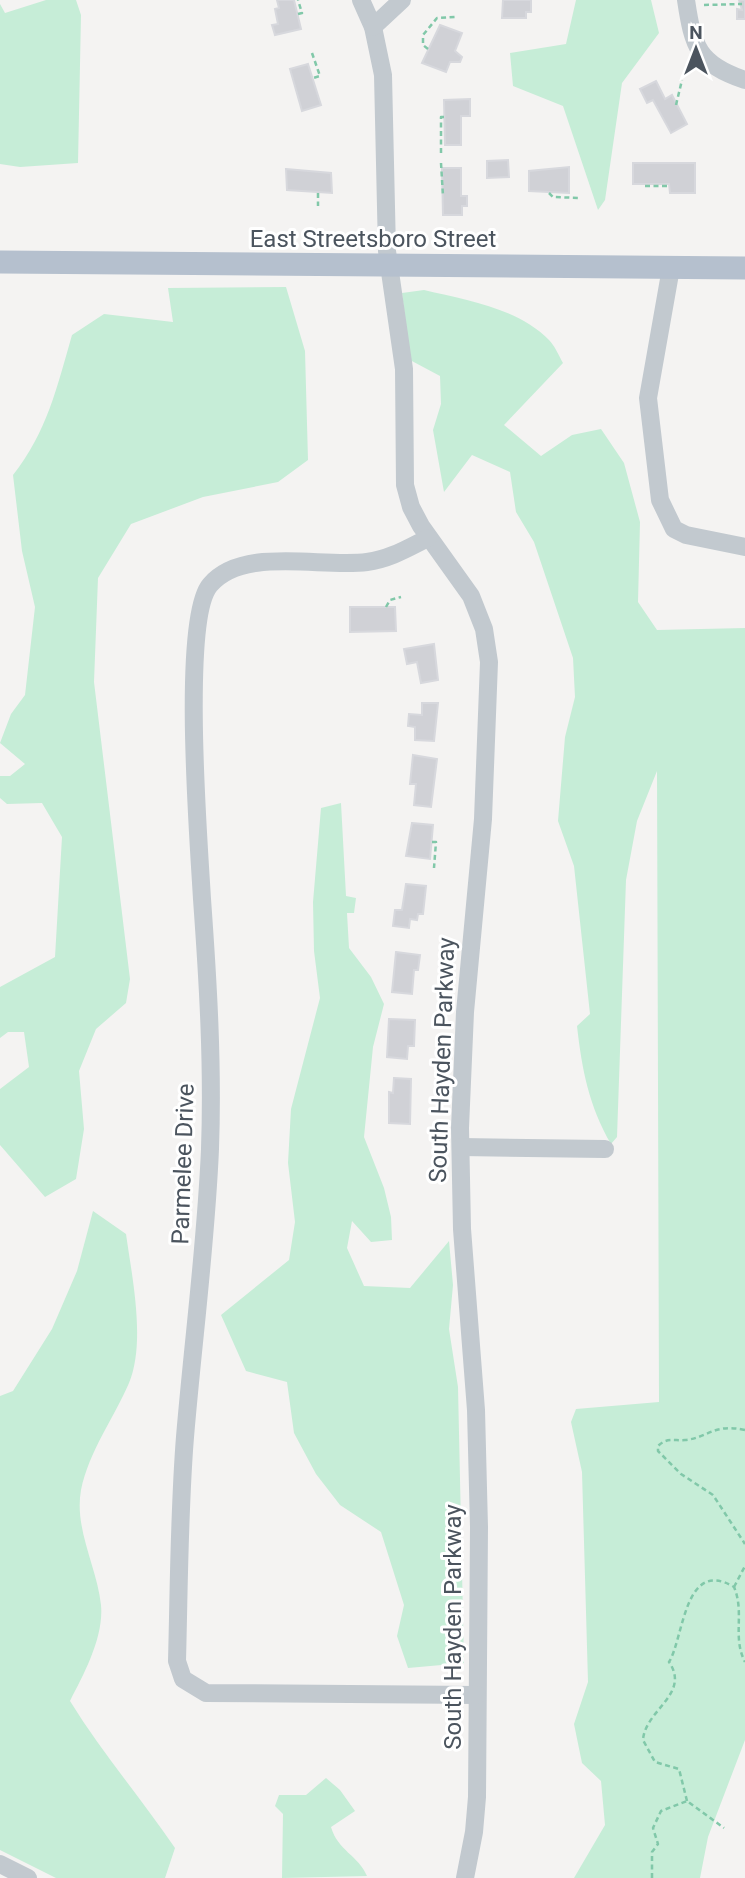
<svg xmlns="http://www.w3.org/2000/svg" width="745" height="1878" viewBox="0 0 745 1878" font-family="Roboto,sans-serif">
	<rect width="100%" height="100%" fill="#f4f3f2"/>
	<!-- green -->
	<g fill="#c6edd7">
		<polygon points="46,0 76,0 81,15 78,163 20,167 0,164 0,4 5,13"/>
		<polygon points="576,0 651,0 659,33 622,83 605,200 598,210 563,106 513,86 510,53 566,44"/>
		<path d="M286 287 305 351 308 460 278 482 203 497 131 524 98 578 94 682 130 979 126 1003 96 1029 79 1071 84 1129 76 1179 45 1197 0 1145V1089L29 1067 24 1032H8L0 1038V987L55 957 62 837 42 803 7 804 0 798V776H10L25 764 0 743 11 714 25 695 35 607 22 551 13 475C47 432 57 387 72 335L104 314 173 322 168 288Z"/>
		<path d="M424 290C466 300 518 308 549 340 555 346 559 356 563 363L504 425 541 456 572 435 601 429 624 463 640 522 638 602 657 630 745 628V1740L708 1837 700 1878H574L605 1825 601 1781 582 1763 574 1724 588 1682 582 1472 571 1422 576 1409 659 1402 657 771 637 821 626 880 617 1137 611 1144C589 1106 582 1070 577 1026L590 1014 574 866 558 821 565 737 575 697 573 658 534 542 516 512 510 472 472 455 444 492 433 430 441 404 440 376 410 360 402 293Z"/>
		<polygon points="341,803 346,896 356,898 354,913 347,913 349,948 371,977 384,1004 373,1047 364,1137 384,1188 391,1217 392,1240 371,1242 352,1221 347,1248 364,1286 410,1288 449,1241 453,1285 449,1329 458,1387 464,1663 408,1668 397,1636 404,1605 381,1532 340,1505 316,1474 294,1433 287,1382 246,1371 221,1315 289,1260 295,1222 288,1163 291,1109 320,998 314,951 313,902 321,808"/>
		<path d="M93 1211 126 1234C132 1277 146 1342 129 1383 114 1418 89 1451 81 1490 74 1529 97 1567 101 1605 104 1637 84 1674 70 1701 102 1753 141 1798 175 1848L165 1878H56L0 1850V1396L13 1391 52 1329 77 1271Z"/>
		<path d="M326 1778 340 1790 355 1811 331 1827C338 1851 358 1855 367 1876L282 1878 283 1814 275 1806 279 1795H306Z"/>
	</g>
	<!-- building -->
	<g fill="#d0d1d6" stroke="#d7d8dd" stroke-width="2">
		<polygon points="294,0 301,29 275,35 272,25 278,24 275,9 279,8 277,0"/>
		<polygon points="503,0 531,0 531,12 526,12 526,18 502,18"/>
		<polygon points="739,0 745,0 745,19 737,19 737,9 742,10"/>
		<polygon points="440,25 462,33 455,51 462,57 460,62 450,62 446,72 422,63"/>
		<polygon points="308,64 321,105 302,111 290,69"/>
		<polygon points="656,81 665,99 672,95 687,124 671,133 653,100 647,103 640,89"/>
		<polygon points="470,99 470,116 461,116 461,145 445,145 444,100"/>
		<polygon points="508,160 509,177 487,178 487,161"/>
		<polygon points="633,163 695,163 695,193 670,193 669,184 633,184"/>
		<polygon points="569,167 569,193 529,191 529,171"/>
		<polygon points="442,168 461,168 461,196 467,196 467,206 462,206 462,215 443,215"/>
		<polygon points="286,169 331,173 332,193 287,190"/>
		<polygon points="350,607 395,607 396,631 350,632"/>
		<polygon points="434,644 438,680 421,683 417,662 407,664 404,649"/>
		<polygon points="422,703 438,703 434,741 415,740 415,727 408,726 409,714 422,715"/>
		<polygon points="413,755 437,759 431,807 414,805 416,784 410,784"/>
		<polygon points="412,823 433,825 430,859 406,856"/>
		<polygon points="406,884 426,886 423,914 418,914 417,920 410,919 409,928 393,926 395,910 402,910"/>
		<polygon points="396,952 420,955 418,970 414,970 412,994 392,992"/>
		<polygon points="389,1019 415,1020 414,1046 408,1046 407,1059 387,1057"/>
		<polygon points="394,1078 411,1079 410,1124 389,1123 389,1092 393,1093"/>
	</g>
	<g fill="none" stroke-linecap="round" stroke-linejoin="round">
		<!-- path -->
		<g stroke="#81c8a9" stroke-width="2.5" stroke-dasharray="5 3.5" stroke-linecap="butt">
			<polyline points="704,5 742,4"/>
			<polyline points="298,14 302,13 298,0"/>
			<polyline points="428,49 423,45 423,35 437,18 455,17"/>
			<polyline points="312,53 320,76 313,78"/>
			<polyline points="676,105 682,80"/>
			<polyline points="441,153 441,117 444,117"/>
			<polyline points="441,163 443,196"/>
			<polyline points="645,186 669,186"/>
			<polyline points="318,193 318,206"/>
			<polyline points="549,193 553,197 580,198"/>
			<polyline points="386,607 390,600 401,597"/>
			<polyline points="432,842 436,842 434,868"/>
			<path d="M745 1430C713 1423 708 1438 685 1440 674 1441 667 1437 658 1446V1451L681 1474 713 1495 745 1544"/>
			<polyline points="734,1587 745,1566"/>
			<path d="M687 1801 679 1769 655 1762 643 1740C645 1710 691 1694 669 1662 684 1638 684 1557 734 1587 745 1613 732 1637 745 1662"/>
			<polyline points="652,1878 652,1852 658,1844 653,1828 661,1811 687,1801 724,1828"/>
		</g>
		<!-- minor -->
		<g stroke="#c2c9cf" stroke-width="18">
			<polyline points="361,0 373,27 383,75 387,251 404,369 405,485 411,507 421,526 471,596 484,629 489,662 483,819 465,1012 460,1128 462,1229 476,1410 479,1527 477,1797 474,1832 465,1878"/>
			<path d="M686 0C693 47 698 64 745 80"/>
			<polyline points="373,27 402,0"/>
			<polyline points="671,268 648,398 660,500 674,529 686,535 745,547"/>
			<path d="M428 538C408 548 390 559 367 562 321 568 243 546 210 585 181 619 199 845 202 899 208 982 213 1065 210 1149 206 1245 193 1341 185 1437 179 1512 179 1587 177 1661L183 1679 206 1693 477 1695"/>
			<polyline points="461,1147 605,1149"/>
			<polyline points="0,1864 28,1878"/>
		</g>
		<!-- major -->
		<polyline stroke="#b5c0ce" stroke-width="23" points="0,262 745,268"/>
	</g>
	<g text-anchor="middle" stroke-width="6" stroke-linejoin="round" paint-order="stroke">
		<!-- street labels -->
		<g font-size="24" fill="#4b545e" stroke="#fff">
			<text x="373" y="247">East Streetsboro Street</text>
			<text transform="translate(442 1060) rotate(-88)" y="8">South Hayden Parkway</text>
			<text transform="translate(183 1164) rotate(-88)" y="8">Parmelee Drive</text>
			<text transform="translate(453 1627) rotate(-90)" y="8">South Hayden Parkway</text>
		</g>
	</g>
	<!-- north arrow -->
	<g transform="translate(696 49)" stroke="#ffffff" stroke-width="5" paint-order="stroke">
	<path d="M0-5L12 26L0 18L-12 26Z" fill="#4b545e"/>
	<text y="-10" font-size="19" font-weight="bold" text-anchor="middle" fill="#4b545e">N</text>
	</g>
</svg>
